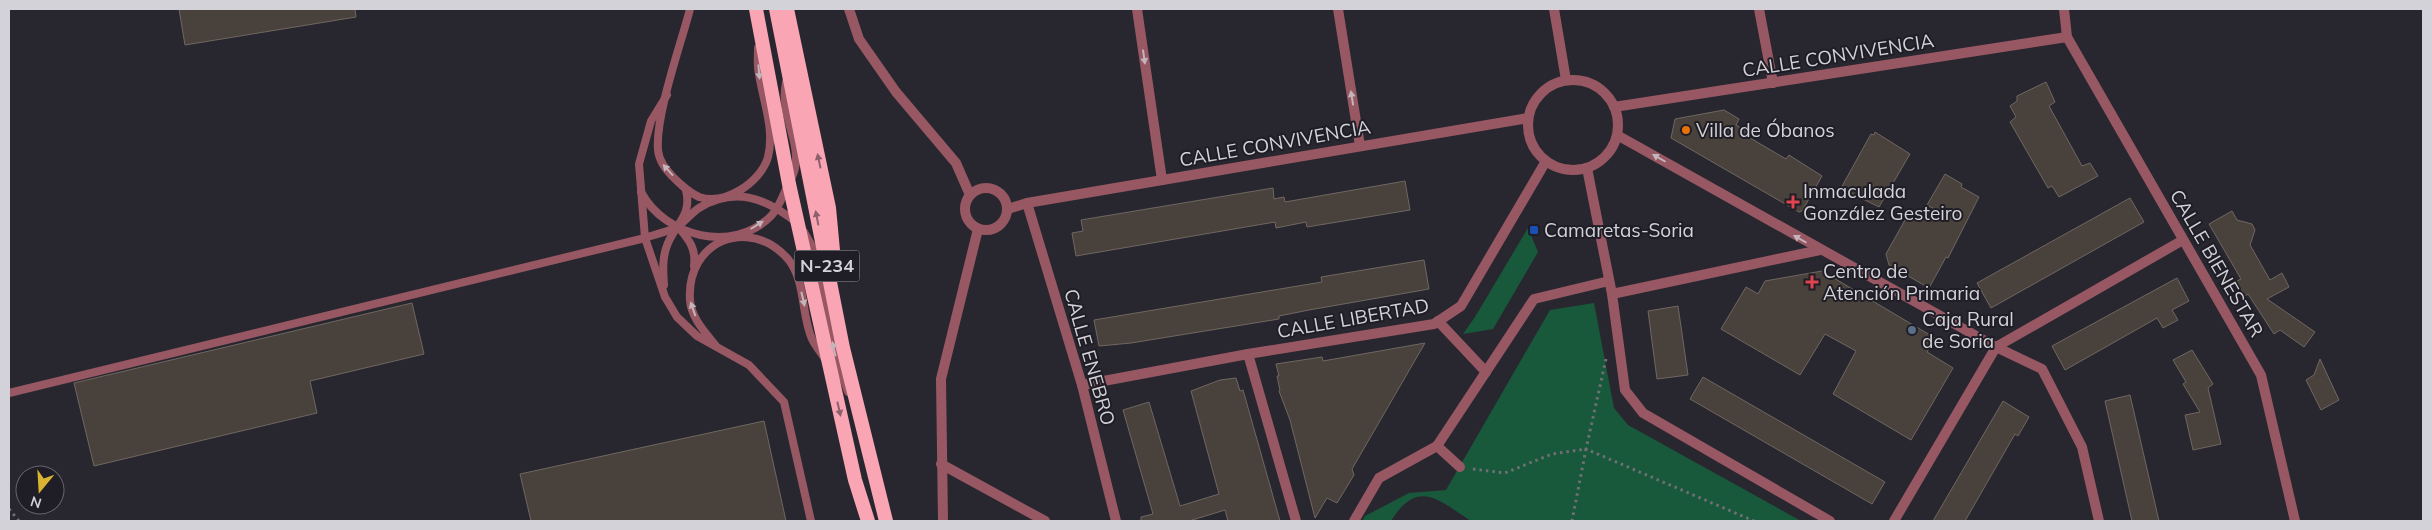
<svg xmlns="http://www.w3.org/2000/svg" width="2432" height="530" viewBox="0 0 2432 530" font-family="Mulish,sans-serif">
	<rect width="100%" height="100%" fill="#28272f"/>
	<!-- green -->
	<g fill="#18593b">
		<polygon points="1528,228 1538,252 1493,329 1463,334 1475,317"/>
		<path d="M1594 303 1614 408 1628 425 1801 521H1471C1438 500 1418 478 1391 521H1362L1365 516 1409 493 1446 490 1550 310Z"/>
	</g>
	<!-- building -->
	<g fill="#49413b" stroke="#706761">
		<polygon points="179,9 355,9 356,17 185,45"/>
		<polygon points="2046,82 2055,102 2049,106 2082,166 2090,163 2098,176 2059,197 2052,186 2048,188 2010,122 2016,117 2010,106 2017,101 2017,96"/>
		<polygon points="1724,110 1739,119 1736,125 1747,132 1745,135 1786,159 1789,155 1822,176 1802,211 1799,212 1671,138 1675,119"/>
		<polygon points="1875,132 1910,154 1879,207 1841,188 1871,134 1874,135"/>
		<polygon points="1945,174 1962,184 1961,187 1979,197 1948,258 1946,257 1929,288 1889,265 1886,254 1905,220 1936,210 1927,205"/>
		<polygon points="1405,181 1410,210 1307,227 1306,222 1276,228 1275,222 1076,256 1072,233 1083,231 1081,220 1273,188 1274,199 1284,197 1285,202"/>
		<polygon points="2130,198 2144,222 1991,308 1977,283"/>
		<polygon points="2232,211 2237,220 2252,224 2255,230 2250,245 2270,280 2282,273 2289,287 2267,299 2315,332 2304,347 2280,330 2274,334 2248,294 2245,296 2237,281 2241,279 2209,224"/>
		<polygon points="1424,260 1429,289 1309,310 1279,316 1279,319 1131,343 1099,346 1094,320 1322,282 1321,277"/>
		<polygon points="1822,271 1935,338 1927,352 1953,368 1911,440 1833,394 1856,351 1825,334 1800,375 1721,329 1746,287 1758,294 1765,281"/>
		<polygon points="2177,278 2189,301 2172,310 2178,320 2163,328 2157,318 2065,370 2052,346"/>
		<polygon points="412,303 424,354 310,381 317,413 94,466 74,383"/>
		<polygon points="1678,306 1688,375 1657,379 1648,311"/>
		<polygon points="1425,343 1352,469 1354,475 1337,503 1327,498 1315,518 1290,420 1279,391 1280,390 1277,376 1279,376 1276,364 1322,357 1323,361"/>
		<polygon points="2192,350 2213,384 2208,388 2221,444 2193,450 2185,415 2200,412 2183,384 2186,382 2173,360"/>
		<polygon points="2320,359 2339,400 2321,410 2306,380 2314,375"/>
		<polygon points="1703,377 1885,482 1872,504 1690,399"/>
		<polygon points="1236,378 1240,391 1243,390 1280,521 1228,521 1225,510 1189,521 1141,521 1141,517 1153,514 1123,410 1149,402 1180,506 1219,494 1191,391 1220,380"/>
		<polygon points="2130,395 2159,521 2132,521 2105,401"/>
		<polygon points="2003,401 2029,417 2018,436 2015,434 1965,521 1933,521"/>
		<polygon points="764,421 786,521 531,521 520,474"/>
	</g>
	<g fill="none" stroke-linecap="round" stroke-linejoin="round">
		<!-- path -->
		<g stroke="#706f76" stroke-width="3" stroke-dasharray="2.5 4" stroke-linecap="butt">
			<polyline points="1606,359 1586,449 1754,521"/>
			<polyline points="1473,469 1505,473 1552,454 1586,449 1572,521"/>
			<polyline points="9,509 19,521"/>
		</g>
		<!-- service -->
		<g stroke="#985863" stroke-width="8">
			<path d="M690 9C681 44 655 116 658 150 659 161 665 168 672 176 680 184 688 192 699 197 725 206 761 182 768 157 775 129 763 101 759 74 757 66 758 56 758 48"/>
			<polyline points="667,95 651,121 639,164 645,238 665,297 677,317 697,336 749,365 784,402 811,521"/>
			<path d="M641 192C665 237 733 254 771 216 778 209 782 198 786 189 789 183 794 175 795 168 800 146 786 123 785 101 784 95 785 88 786 82"/>
			<path d="M679 228C690 241 696 249 694 266"/>
			<polyline points="804,232 812,246 836,358 848,392"/>
			<path d="M664 285C663 271 662 256 668 243 677 222 692 215 686 190"/>
			<path d="M716 346C706 333 691 318 690 300 686 241 749 215 788 259 806 281 801 315 812 339 815 346 821 352 825 359"/>
			<path d="M9 393 645 238C655 234 669 232 678 226 686 221 691 213 699 208 735 186 766 198 797 223"/>
		</g>
		<!-- pedestrian -->
		<g stroke="#985863" stroke-width="10">
			<polyline points="1759,9 1773,83"/>
			<polyline points="1438,321 1486,372"/>
			<polyline points="1437,446 1460,467"/>
			<polyline points="1354,521 1379,478 1437,446 1534,299 1609,281"/>
		</g>
		<!-- minor -->
		<g stroke="#985863" stroke-width="10">
			<polyline points="849,9 859,39 896,92 956,163 970,195"/>
			<polyline points="1137,9 1162,180"/>
			<polyline points="1338,9 1360,146"/>
			<polyline points="1554,9 1566,80"/>
			<polyline points="2064,9 2067,37 2261,375 2295,521"/>
			<circle cx="1573" cy="125" r="45"/>
			<polyline points="1614,107 2067,37"/>
			<polyline points="1617,135 1996,347 2042,369 2082,447 2099,521"/>
			<polyline points="1587,168 1612,294 1625,390 1643,413 1830,521"/>
			<circle cx="986" cy="209" r="21"/>
			<polyline points="1027,203 1082,385 1116,521"/>
			<polyline points="1008,209 1027,203 1528,118"/>
			<polyline points="1612,294 1820,250"/>
			<polyline points="1248,354 1296,521"/>
			<polyline points="1082,385 1248,354 1434,324 1461,306 1546,161"/>
			<polyline points="941,464 1045,521"/>
			<polyline points="943,521 941,379 978,229"/>
			<polyline points="1894,521 1996,347 2183,240"/>
		</g>
		<!-- trunk -->
		<g stroke="#faa5b4" stroke-width="14">
			<polyline points="756,9 789,184 855,480 868,521"/>
			<polyline points="776,9 843,348 886,521"/>
			<polyline points="787,9 829,208 834,261"/>
		</g>
	</g>
	<!-- one-way arrows -->
	<defs><path id="oneway-solid" d="M-6-.8H1V-3.2L6.5 0L1 3.2V.8H-6Z" transform="scale(1.25)"/></defs>
	<g fill="#c4b4bb">
		<use href="#oneway-solid" transform="translate(1144 57) rotate(82)"/>
		<use href="#oneway-solid" transform="translate(759 72) rotate(85)"/>
		<use href="#oneway-solid" transform="translate(1352 98) rotate(-99)"/>
		<use href="#oneway-solid" transform="translate(1659 158) rotate(-150)"/>
		<use href="#oneway-solid" transform="translate(668 170) rotate(-132)"/>
		<use href="#oneway-solid" transform="translate(757 225) rotate(-32)"/>
		<use href="#oneway-solid" transform="translate(1800 239) rotate(-150)"/>
		<use href="#oneway-solid" transform="translate(803 299) rotate(77)"/>
		<use href="#oneway-solid" transform="translate(693 309) rotate(-109)"/>
		<use href="#oneway-solid" transform="translate(834 349) rotate(-102)"/>
	</g>
	<g fill="#8c616c">
		<use href="#oneway-solid" transform="translate(819 161) rotate(-102)"/>
		<use href="#oneway-solid" transform="translate(817 218) rotate(-101)"/>
		<use href="#oneway-solid" transform="translate(839 409) rotate(77)"/>
	</g>
	<!-- markers -->
	<circle fill="#e8710a" stroke="#1f1d25" stroke-width="2" cx="1686" cy="130" r="5"/>
	<g fill="#e0444e" stroke="#1f1d25" stroke-width="2">
		<path d="M1790.5 194.5h5v5h5v5h-5v5h-5v-5h-5v-5h5z"/>
		<path d="M1809.5 274.5h5v5h5v5h-5v5h-5v-5h-5v-5h5z"/>
	</g>
	<rect fill="#1a4fb4" stroke="#1f1d25" stroke-width="2" x="1529" y="225" width="10" height="10" rx="2.5"/>
	<circle fill="#5c6f8a" stroke="#1f1d25" stroke-width="2" cx="1912" cy="330" r="5"/>
	<g text-anchor="middle" stroke-width="4" stroke-linejoin="round" paint-order="stroke">
		<!-- shield labels -->
		<rect fill="#1f1d25" stroke="#9d9ca2" stroke-width="1" x="794.5" y="250.5" width="65" height="31" rx="4"/>
		<g font-size="18" font-weight="bold" fill="#d3d2d8">
			<text x="827" y="272">N-234</text>
		</g>
		<!-- street labels -->
		<g font-size="19" fill="#d3d2d8" stroke="#1f1d25">
			<text transform="translate(1838 55) rotate(-9)" y="7">CALLE CONVIVENCIA</text>
			<text transform="translate(1275 143) rotate(-10)" y="7">CALLE CONVIVENCIA</text>
			<text transform="translate(2217 263) rotate(60)" y="7">CALLE BIENESTAR</text>
			<text transform="translate(1353 318) rotate(-10)" y="7">CALLE LIBERTAD</text>
			<text transform="translate(1090 357) rotate(74)" y="7">CALLE ENEBRO</text>
		</g>
		<!-- poi labels -->
		<g font-size="19" fill="#d3d2d8" stroke="#1f1d25" text-anchor="start">
			<text x="1696" y="137">Villa de Óbanos</text>
			<text x="1803" y="198">Inmaculada<tspan x="1803" dy="22">González Gesteiro</tspan></text>
			<text x="1544" y="237">Camaretas-Soria</text>
			<text x="1823" y="278">Centro de<tspan x="1823" dy="22">Atención Primaria</tspan></text>
			<text x="1922" y="326">Caja Rural<tspan x="1922" dy="22">de Soria</tspan></text>
		</g>
	</g>
	<!-- border -->
	<rect width="2432" height="530" fill="none" stroke="#d3d2d8" stroke-width="20"/>
	<!-- north arrow -->
	<g transform="translate(40 490) rotate(198)"><circle r="24" fill="#1f1d25" stroke="#67656d"/>
	<path d="M0-4L9 19L0 12L-9 19Z" fill="#dab333"/>
	<text y="-8" font-size="14" font-weight="bold" text-anchor="middle" fill="#d3d2d8">N</text>
	</g>
</svg>
